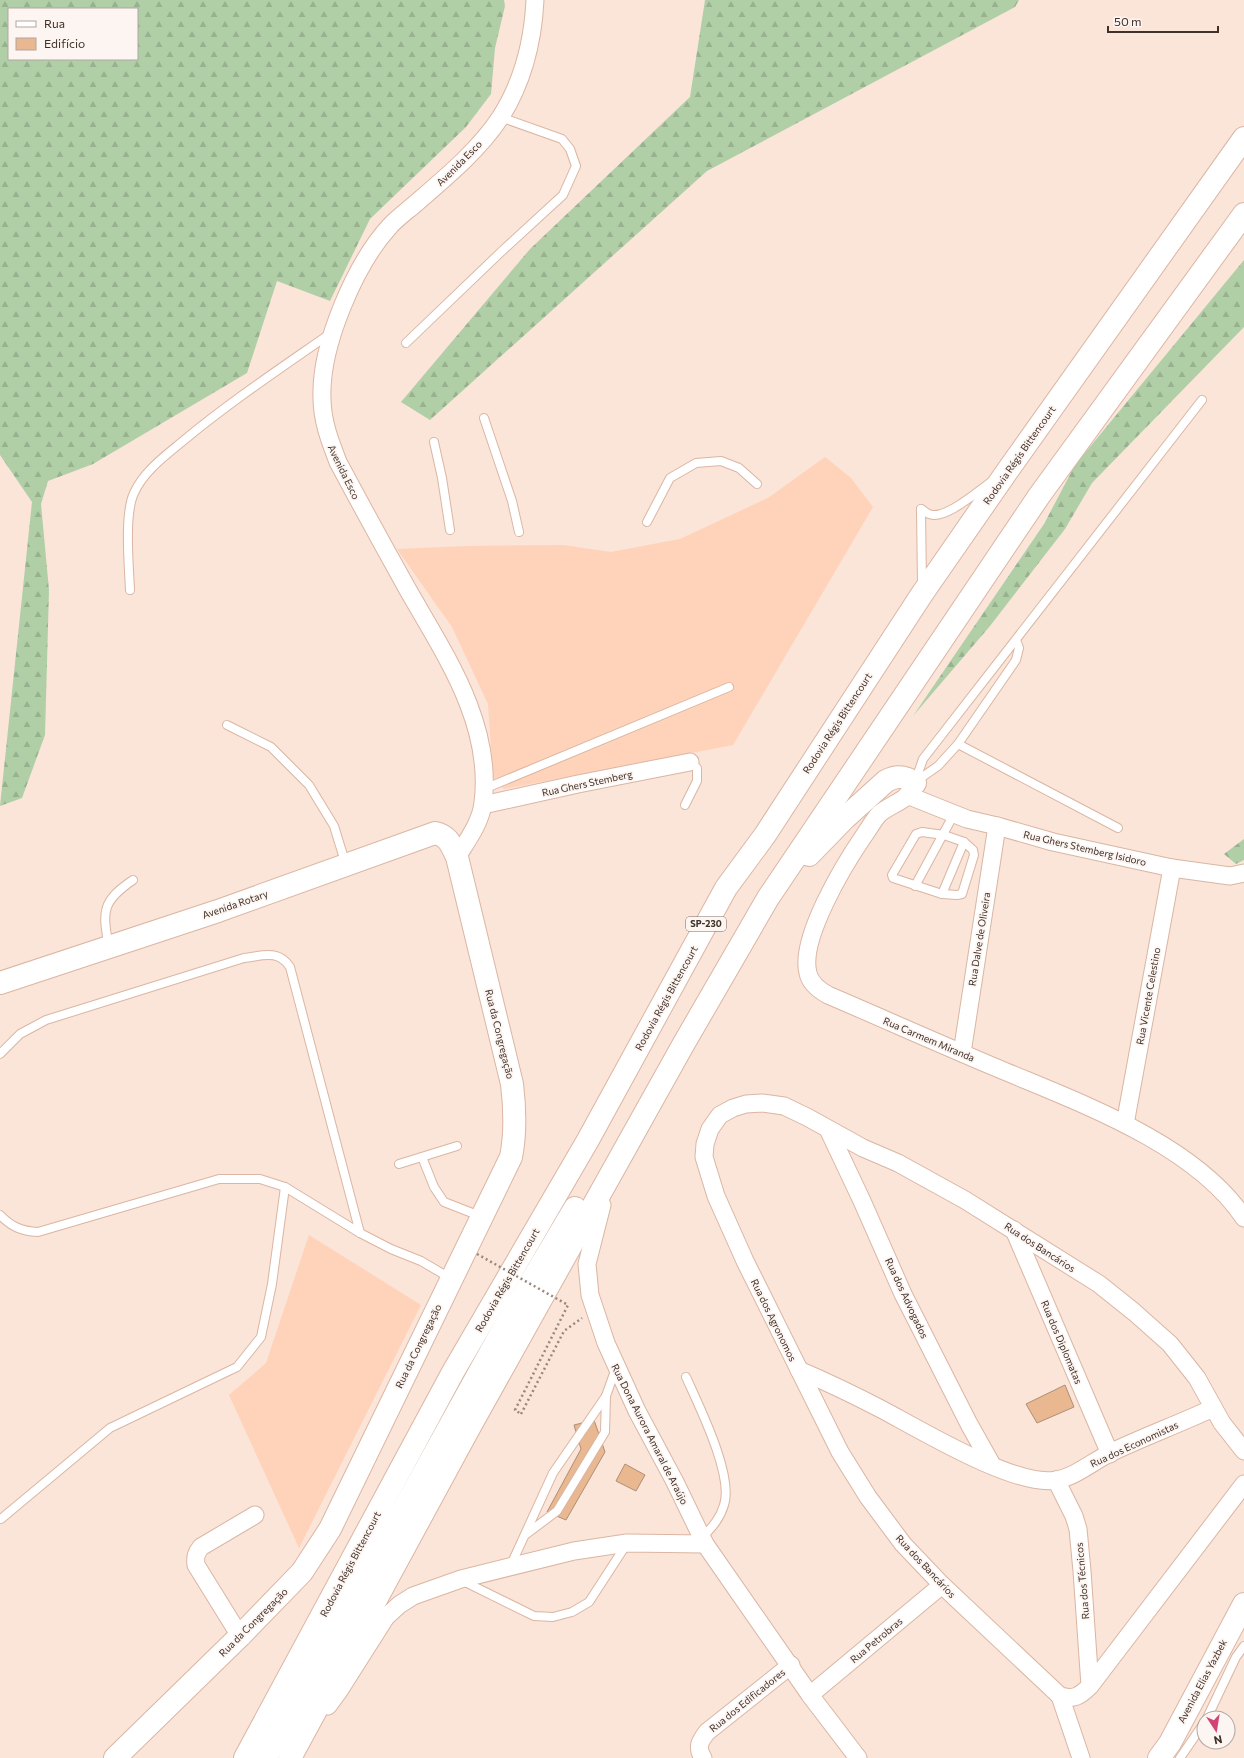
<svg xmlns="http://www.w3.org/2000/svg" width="1244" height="1758" viewBox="0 0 1244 1758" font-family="Commissioner,sans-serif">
	<defs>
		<pattern id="forest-firs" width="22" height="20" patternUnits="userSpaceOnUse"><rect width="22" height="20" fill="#b0cfa7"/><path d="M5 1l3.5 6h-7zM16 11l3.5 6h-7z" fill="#98b290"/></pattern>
	</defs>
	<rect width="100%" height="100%" fill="#fbe4d8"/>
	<!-- built -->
	<g fill="#ffd2ba">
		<polygon points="825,457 851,478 873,507 733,745 504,789 493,777 488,704 452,627 397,549 468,546 563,545 611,552 680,539 768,498"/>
		<polygon points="309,1235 421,1305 299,1548 229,1395 266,1363"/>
	</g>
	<!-- forest -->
	<g fill="url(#forest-firs)" fill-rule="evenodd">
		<path d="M0 0H504L505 6 495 48 491 94 466 127 370 219 330 301 277 281 247 373 93 464 48 481 41 504 49 590 45 735 22 798 0 806 32 502 0 455ZM9 9H137V59H9Z"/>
		<polygon points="705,0 1019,0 1015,7 707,171 430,420 401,402 530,249 690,97"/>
		<polygon points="1244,260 1244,327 1092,483 1065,529 990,626 913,716 1044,524 1075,465"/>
		<polygon points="1244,839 1244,860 1236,864 1224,854"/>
	</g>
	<!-- building -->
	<g fill="#e9b790" stroke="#ad8f77">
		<polygon points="1065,1385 1074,1407 1037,1423 1026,1404"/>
		<polygon points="594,1420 605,1452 566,1520 547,1512 581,1449 574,1425"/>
		<polygon points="625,1464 645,1475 636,1491 616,1481"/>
	</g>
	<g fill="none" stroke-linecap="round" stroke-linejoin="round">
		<!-- lane casing -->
		<g stroke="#dab6a3" stroke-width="10">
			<g id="lane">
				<polyline points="406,343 502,251 563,195 576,166 570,149 562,139 500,117"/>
				<polyline points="484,418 512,501 519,532"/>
				<polyline points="434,442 442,478 450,530"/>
				<path d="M921 509C923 510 926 513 929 514 944 521 978 491 991 482"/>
				<polyline points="921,509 922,584"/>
				<polyline points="647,522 670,478 696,463 721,461 739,468 757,484"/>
				<path d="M130 590C129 566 124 514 134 493 144 471 165 456 183 441 230 402 281 368 331 333"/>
				<polyline points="227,725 271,747 309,785 334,826 346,865"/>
				<polyline points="958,744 1118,828"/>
				<polyline points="915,782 923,759 1202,400"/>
				<polyline points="915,782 938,766 958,744 1016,660 1019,648 1016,640"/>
				<polyline points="484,789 729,687"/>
				<polyline points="685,805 697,781 697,768 690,762"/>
				<polygon points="922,832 944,835 964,842 942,894 893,878 892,875 916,834"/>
				<polyline points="915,886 954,814"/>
				<polyline points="942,894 957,895 962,894 974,855 973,850 964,842"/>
				<path d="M109 947C102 911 102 901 133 880"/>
				<path d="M0 1054 20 1034 46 1020 244 958C263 956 278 949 290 967L360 1233"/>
				<polyline points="422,1157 434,1187 444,1202 480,1216"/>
				<polyline points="399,1164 457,1146"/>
				<path d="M0 1215C12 1227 21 1231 38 1232L219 1179H260L285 1187 360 1233 391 1249 421 1261 450 1278"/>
				<path d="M686 1377C699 1406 734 1476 724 1505 720 1519 712 1527 702 1538"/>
				<polyline points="1,1519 110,1428 237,1367 261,1337 272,1284 285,1187"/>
				<polyline points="525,1535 557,1511 605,1432 606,1396"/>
				<polyline points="510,1567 553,1473 606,1396 616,1368"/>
				<polyline points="463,1581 534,1616 553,1617 572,1612 589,1602 626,1545"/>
				<polyline points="1207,1718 1236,1657 1244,1646"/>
				<polyline points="1180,1758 1204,1723"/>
			</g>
		</g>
		<!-- street casing -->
		<g stroke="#dab6a3" stroke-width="19">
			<g id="street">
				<path d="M915 783C912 787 910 792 907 796 899 803 887 807 879 814 873 821 868 830 863 837 844 865 799 939 808 973 810 983 819 990 828 995 884 1019 940 1044 997 1068 1077 1102 1194 1143 1244 1218"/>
				<polyline points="907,795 967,819 997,826 1053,842 1172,868 1230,876 1244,873"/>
				<polyline points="483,805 578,784 690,762"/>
				<path d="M457 857C467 841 481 822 483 803 493 724 445 655 408 590 384 547 361 505 338 462 330 441 322 421 322 398 320 346 355 264 390 226 397 218 407 211 415 204 445 178 478 151 500 118 523 82 533 41 535 0"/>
				<polyline points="962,1053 997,826"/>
				<polyline points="1125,1124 1172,868"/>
				<polyline points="828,1129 862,1201 903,1294 969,1424 992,1465"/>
				<polyline points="602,1205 587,1264 590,1295 606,1343 637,1411 675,1482 705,1544 810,1695 858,1758"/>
				<polyline points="1014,1230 1110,1454"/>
				<path d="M799 1370C827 1382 854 1395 881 1409 919 1429 1016 1488 1056 1480 1075 1477 1092 1462 1110 1453 1143 1437 1179 1424 1213 1408"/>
				<path d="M1244 1451 1222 1423 1197 1378 1170 1344 1134 1312 1099 1284 965 1200 898 1163 863 1148 807 1117 784 1106 762 1103 746 1104 733 1108 720 1115 710 1129 705 1144 704 1157 716 1196 745 1261 840 1452 868 1497 903 1544 942 1585 1060 1696C1074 1700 1080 1696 1090 1686L1244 1484"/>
				<polyline points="1056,1480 1074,1516 1078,1529 1082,1571 1090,1686"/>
				<path d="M240 1636 196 1565C195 1557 196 1553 201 1547L255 1515"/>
				<polyline points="810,1695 942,1585"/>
				<polyline points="1060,1696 1081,1758"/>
				<polyline points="328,1706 339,1691 386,1617 399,1605 413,1596 461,1579 574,1551 627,1543 705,1544"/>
				<path d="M703 1758C696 1747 700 1741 707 1732L791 1665"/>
			</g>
		</g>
		<!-- primary casing -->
		<g stroke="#dab6a3" stroke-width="24">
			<g id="primary">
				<path d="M0 983 218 911 435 833C449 836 451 845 457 857L512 1084C515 1109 516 1132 511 1157L330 1529 302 1572 240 1636 115 1758"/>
				<polyline points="1159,1758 1170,1743 1244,1604"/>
			</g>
		</g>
		<!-- highway casing -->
		<g stroke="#dab6a3" stroke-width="24">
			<g id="highway">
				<path d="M809 855 845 818 886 781C897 775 905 776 915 783"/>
				<polyline points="245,1758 453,1372 588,1140 726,888 765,835 922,594 1008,470 1244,138"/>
				<polyline points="266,1758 511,1315 575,1208"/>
				<polyline points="290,1758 468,1430 683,1045 768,898 1039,496 1244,214"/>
			</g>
		</g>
		<!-- path -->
		<polyline stroke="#99867c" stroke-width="2.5" stroke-dasharray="2 3" stroke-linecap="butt" points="521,1414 564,1331 582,1318"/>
		<!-- lane -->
		<use href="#lane" stroke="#fff" stroke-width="8"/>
		<!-- street -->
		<use href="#street" stroke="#fff" stroke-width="17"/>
		<!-- primary -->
		<use href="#primary" stroke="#fff" stroke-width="22"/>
		<!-- highway -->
		<use href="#highway" stroke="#fff" stroke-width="22"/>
		<!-- path-bridge -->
		<polyline stroke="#99867c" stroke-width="2.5" stroke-dasharray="2 3" stroke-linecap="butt" points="477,1254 568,1305 515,1410 521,1414"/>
	</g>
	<g text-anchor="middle" stroke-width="3.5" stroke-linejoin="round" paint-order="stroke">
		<!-- shield labels -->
		<rect fill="#fdf5f1" stroke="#786b65" stroke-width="1" x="686" y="917" width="40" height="14" rx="3"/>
		<g font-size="9" font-weight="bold" fill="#3f3029">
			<text x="706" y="927">SP-230</text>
		</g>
		<!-- street labels -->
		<g font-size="10" fill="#3f3029" stroke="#fdf5f1">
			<text transform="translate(459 163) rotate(-45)" y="4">Avenida Esco</text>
			<text transform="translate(1019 455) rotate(-55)" y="4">Rodovia Régis Bittencourt</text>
			<text transform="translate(344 472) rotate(64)" y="4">Avenida Esco</text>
			<text transform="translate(837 723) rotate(-57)" y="4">Rodovia Régis Bittencourt</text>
			<text transform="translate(587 783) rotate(-12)" y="4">Rua Ghers Stemberg</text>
			<text transform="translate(1085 848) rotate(13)" y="4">Rua Ghers Stemberg Isidoro</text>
			<text transform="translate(235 904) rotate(-19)" y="4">Avenida Rotary</text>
			<text transform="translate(979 939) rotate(-81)" y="4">Rua Dalve de Oliveira</text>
			<text transform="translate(1148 996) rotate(-80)" y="4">Rua Vicente Celestino</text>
			<text transform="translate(666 998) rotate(-61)" y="4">Rodovia Régis Bittencourt</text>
			<text transform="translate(500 1034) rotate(76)" y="4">Rua da Congregação</text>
			<text transform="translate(929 1039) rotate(23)" y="4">Rua Carmem Miranda</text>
			<text transform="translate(1040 1247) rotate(33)" y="4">Rua dos Bancários</text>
			<text transform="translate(507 1280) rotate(-60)" y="4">Rodovia Régis Bittencourt</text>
			<text transform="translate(907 1298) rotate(65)" y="4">Rua dos Advogados</text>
			<text transform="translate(774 1320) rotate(64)" y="4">Rua dos Agronomos</text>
			<text transform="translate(1062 1342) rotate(67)" y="4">Rua dos Diplomatas</text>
			<text transform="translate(418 1346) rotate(-64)" y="4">Rua da Congregação</text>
			<text transform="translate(650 1434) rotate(63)" y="4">Rua Dona Aurora Amaral de Araújo</text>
			<text transform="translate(1134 1444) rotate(-25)" y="4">Rua dos Economistas</text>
			<text transform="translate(350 1564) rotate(-62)" y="4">Rodovia Régis Bittencourt</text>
			<text transform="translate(926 1566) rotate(47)" y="4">Rua dos Bancários</text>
			<text transform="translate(1082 1581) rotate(-95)" y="4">Rua dos Técnicos</text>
			<text transform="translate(253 1622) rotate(-45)" y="4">Rua da Congregação</text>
			<text transform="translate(876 1640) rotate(-40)" y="4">Rua Petrobras</text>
			<text transform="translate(1202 1681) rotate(-62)" y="4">Avenida Elias Yazbek</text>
			<text transform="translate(747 1700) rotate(-39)" y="4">Rua dos Edificadores</text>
		</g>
	</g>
	<!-- legend -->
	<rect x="8" y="8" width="130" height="52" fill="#fdf5f1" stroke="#b1a6a1"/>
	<rect x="16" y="21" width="20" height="6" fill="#ffffff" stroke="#b1a6a1"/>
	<text x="44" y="28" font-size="12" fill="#3f3029">Rua</text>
	<rect x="16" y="38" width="20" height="12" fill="#e9b790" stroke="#b1a6a1"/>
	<text x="44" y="48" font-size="12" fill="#3f3029">Edifício</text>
	<!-- north arrow -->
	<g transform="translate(1216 1730) rotate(168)"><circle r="19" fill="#fdf5f1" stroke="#b1a6a1"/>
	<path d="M0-3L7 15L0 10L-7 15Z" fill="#d14476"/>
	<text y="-6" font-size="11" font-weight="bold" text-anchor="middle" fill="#3f3029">N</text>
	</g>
	<!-- scale -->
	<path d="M1108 26v6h110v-6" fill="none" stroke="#3f3029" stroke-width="2"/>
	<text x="1114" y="26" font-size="12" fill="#3f3029" stroke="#fdf5f1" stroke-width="3" paint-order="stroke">50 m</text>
</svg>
